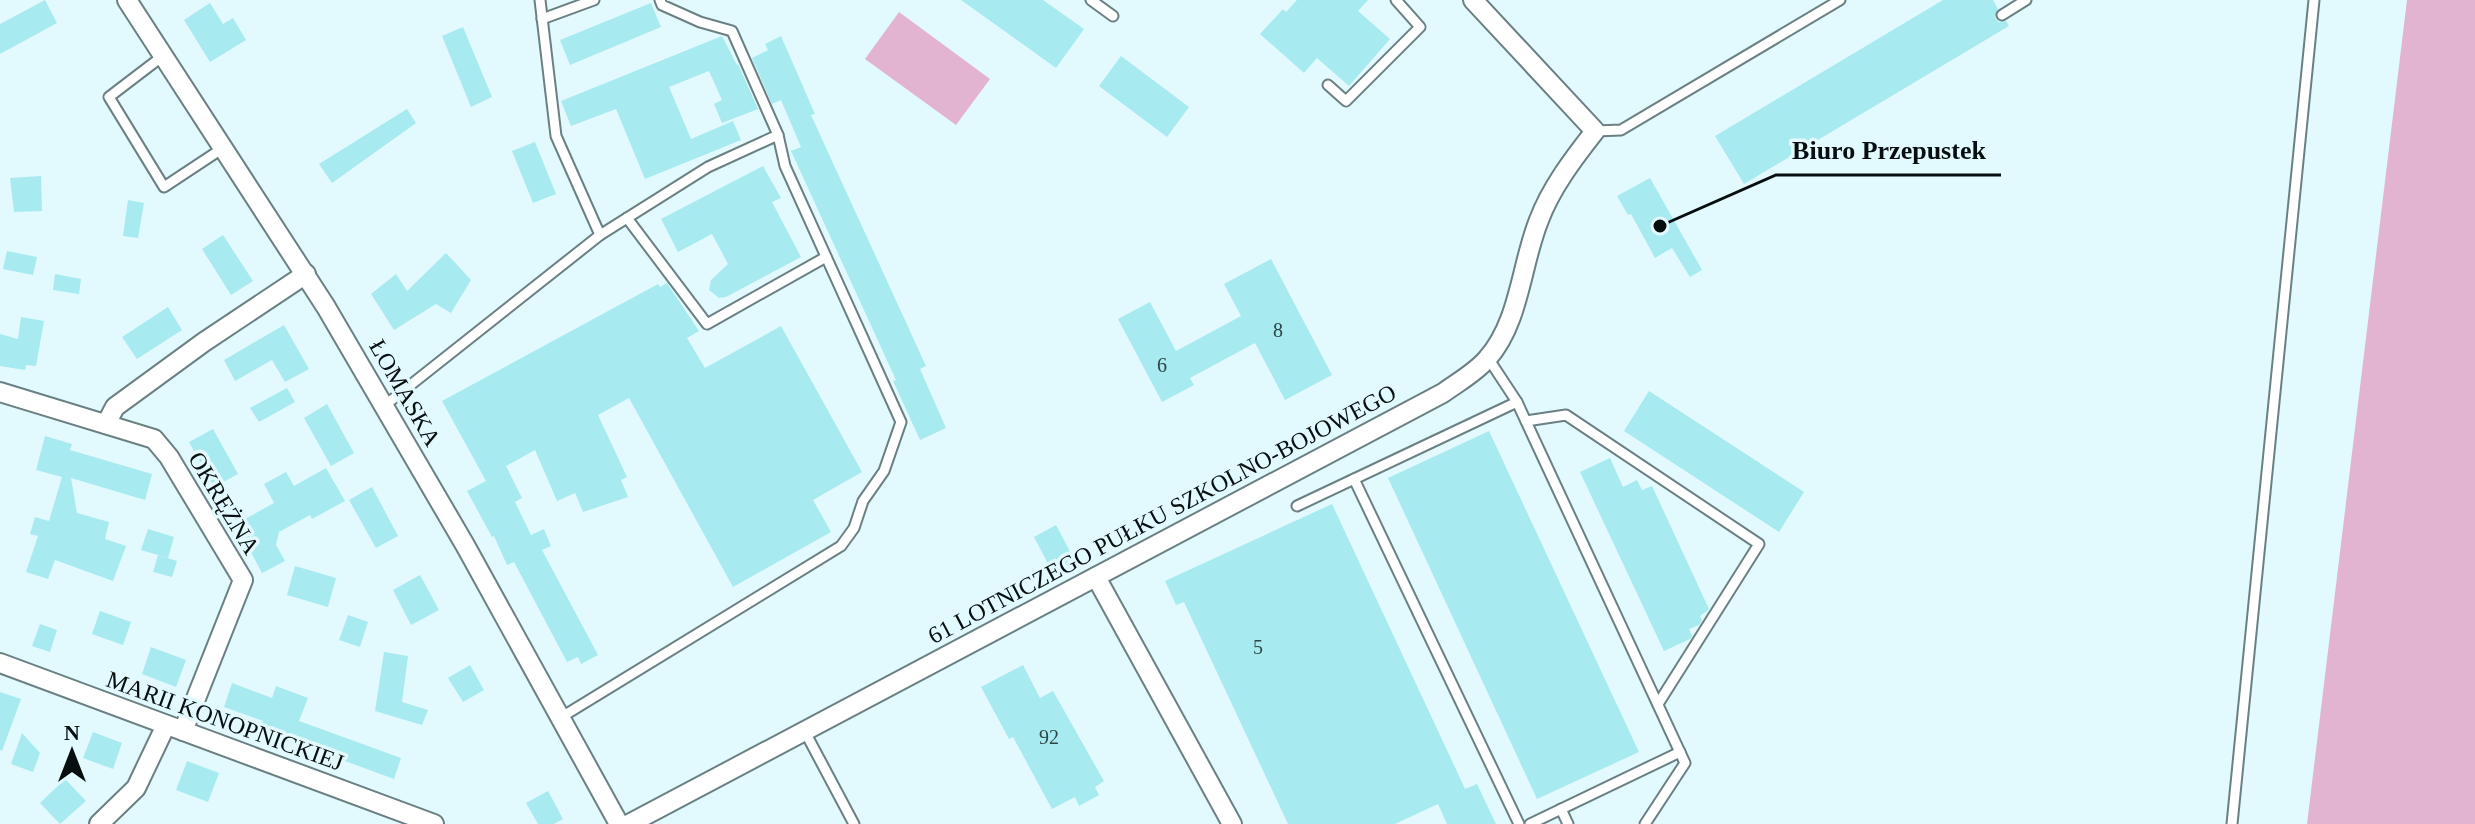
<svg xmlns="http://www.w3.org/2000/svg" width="2475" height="824" viewBox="0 0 2475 824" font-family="'Times New Roman',serif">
	<rect width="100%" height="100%" fill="#e2fafd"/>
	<!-- green -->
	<g fill="#e3b4d1">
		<polygon points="2407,0 2475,0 2475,824 2307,824"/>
		<polygon points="899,12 990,79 956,125 865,59"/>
	</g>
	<!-- building -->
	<g fill="#a7eaf0">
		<polygon points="45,0 57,23 0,54 0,24"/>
		<polygon points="961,0 1043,0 1084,29 1056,68"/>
		<polygon points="1297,0 1368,0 1358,11 1390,39 1349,86 1317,58 1304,73 1260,34 1283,9 1286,12"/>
		<polygon points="1943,0 1993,0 1998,9 1995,18 1999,22 2006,21 2009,26 1744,184 1715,136"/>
		<polygon points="210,3 223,24 233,18 246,40 210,62 184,20"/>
		<polygon points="651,3 661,27 570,65 560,40"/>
		<polygon points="463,27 492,97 471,107 442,36"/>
		<polygon points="722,36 737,65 738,64 758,109 722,123 714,104 722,100 709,71 669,87 691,139 733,121 741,140 645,179 616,109 571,126 561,101"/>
		<polygon points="781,36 815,114 811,115 926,366 920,369 946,428 920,440 893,381 896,380 791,151 801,147 781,100 772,104 752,58 768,50 765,44"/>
		<polygon points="1121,56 1189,107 1167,137 1099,86"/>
		<polygon points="407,109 416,123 332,183 319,164"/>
		<polygon points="535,142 556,194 533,203 512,151"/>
		<polygon points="763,166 781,198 772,202 801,257 726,297 719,298 709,290 711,280 728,264 712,234 678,252 661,219"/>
		<polygon points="41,176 42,211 14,212 10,178"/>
		<polygon points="1650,178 1702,270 1690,277 1672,248 1655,258 1631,214 1628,215 1617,196"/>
		<polygon points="128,200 144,203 138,238 123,236"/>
		<polygon points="223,235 253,281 231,295 202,249"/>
		<polygon points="7,251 37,257 33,275 3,269"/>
		<polygon points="446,253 471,280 451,313 436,304 394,330 371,294 396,274 407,291"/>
		<polygon points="1271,259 1332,375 1285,400 1255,343 1190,378 1194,385 1162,402 1118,319 1150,302 1176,351 1241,316 1224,284"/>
		<polygon points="55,274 81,279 79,294 53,290"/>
		<polygon points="667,283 699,331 687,338 705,368 781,326 862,472 813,500 831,532 733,587 629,398 598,415 627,477 621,480 628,497 583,512 575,493 557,501 535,450 506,466 522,498 515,502 531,535 544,529 551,546 542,550 598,655 581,664 578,657 567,662 514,562 507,565 494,536 492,537 467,491 486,481 442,401 658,284 660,287"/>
		<polygon points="168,307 182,330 137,359 122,337"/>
		<polygon points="21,317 44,321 36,366 26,365 25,370 0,366 0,334 18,339"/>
		<polygon points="284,325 309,369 285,382 272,360 235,381 224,360"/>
		<polygon points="287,388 295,402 259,422 250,408"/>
		<polygon points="1649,391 1804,492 1779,532 1624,431"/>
		<polygon points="327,404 354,453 331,466 304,418"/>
		<polygon points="213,429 238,474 214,487 189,442"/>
		<polygon points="1489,431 1639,752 1537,799 1388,478"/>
		<polygon points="45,436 72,444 70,450 152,474 145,500 71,478 77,513 109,522 105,539 126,546 113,581 55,560 48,579 26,572 38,536 30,534 35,517 49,521 62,477 36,470"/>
		<polygon points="1610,458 1623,487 1637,480 1642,490 1652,486 1709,609 1700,616 1702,621 1699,625 1689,629 1692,636 1690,639 1664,651 1580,472"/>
		<polygon points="326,468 345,501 312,519 310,515 279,532 276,545 285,561 262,573 236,524 274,503 264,484 286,472 294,486"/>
		<polygon points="372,487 398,536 376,548 349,500"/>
		<polygon points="1332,504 1460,778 1465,789 1477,784 1496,824 1447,824 1438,804 1395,824 1288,824 1184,602 1176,605 1165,581"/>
		<polygon points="1056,525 1074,559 1052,571 1034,537"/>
		<polygon points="148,529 174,537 168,558 141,550"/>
		<polygon points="158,555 177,561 172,577 153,572"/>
		<polygon points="295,566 336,578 328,607 287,595"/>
		<polygon points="420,575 439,610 411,625 393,590"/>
		<polygon points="100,611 131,622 123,645 92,634"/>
		<polygon points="348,615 368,622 360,647 339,640"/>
		<polygon points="40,624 57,630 50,652 32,646"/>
		<polygon points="151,647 186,660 176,687 142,674"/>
		<polygon points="384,652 408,656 402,702 428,710 422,725 375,711"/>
		<polygon points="470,665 484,690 463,702 448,678"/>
		<polygon points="1023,665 1040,698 1053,691 1104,781 1095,787 1099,795 1079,806 1075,797 1052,809 1013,737 1009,739 981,687"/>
		<polygon points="232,683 272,698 276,686 308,698 299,721 401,758 394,779 315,750 316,747 261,727 263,721 224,707"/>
		<polygon points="0,692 21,699 2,751 0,750"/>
		<polygon points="93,732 122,743 113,769 83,758"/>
		<polygon points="22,733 40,753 33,772 11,764"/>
		<polygon points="187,761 219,773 208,802 176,790"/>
		<polygon points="65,779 86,801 60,824 40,803"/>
		<polygon points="548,791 563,819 554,824 538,824 526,803"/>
	</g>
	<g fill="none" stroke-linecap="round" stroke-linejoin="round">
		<!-- service casing -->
		<g stroke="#6a8083" stroke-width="13">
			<g id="service">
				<polyline points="1091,0 1113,16"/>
				<polyline points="2002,15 2026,0"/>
				<polyline points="542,19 594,0"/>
				<polyline points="164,55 109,97 164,187 223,148"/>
				<polyline points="1328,85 1346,101 1420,27 1396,0"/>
				<polyline points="1595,131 1621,130 1840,0"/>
				<polyline points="627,218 707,324 826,257"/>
				<polyline points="600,235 708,167 778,135"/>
				<polyline points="1488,358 1517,402 1685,763 1645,824"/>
				<polyline points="384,406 600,235 556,136 540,0"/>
				<polyline points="1526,421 1566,415 1759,544 1658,704"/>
				<polyline points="1354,479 1519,824"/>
				<polyline points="1297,506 1517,402"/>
				<polyline points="560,718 841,546 854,528 863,501 884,471 901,422 785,166 778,135 732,31 700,22 662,5 660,0"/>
				<polyline points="804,730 854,824"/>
				<polyline points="1561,809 1568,824"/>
				<polyline points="1530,824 1680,752"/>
				<polyline points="2232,824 2314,0"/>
			</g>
		</g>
		<!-- minor casing -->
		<g stroke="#6a8083" stroke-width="22">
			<g id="minor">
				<polyline points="127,0 326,307 465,545 619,824"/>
				<polyline points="0,392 154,439 169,457 243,580 183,731"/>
				<polyline points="106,424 115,407 204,342 306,274"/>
				<polyline points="1096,577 1232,824"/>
				<polyline points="0,663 434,824"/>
				<polyline points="99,824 136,788 166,725"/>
				<path d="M629 824 1443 393C1458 382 1475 373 1487 359 1520 322 1521 264 1539 220 1551 188 1573 159 1595 131L1473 0"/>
			</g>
		</g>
		<!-- service -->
		<use href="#service" stroke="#fff" stroke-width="9"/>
		<!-- minor -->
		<use href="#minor" stroke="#fff" stroke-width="18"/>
	</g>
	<g text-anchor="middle" stroke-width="7" stroke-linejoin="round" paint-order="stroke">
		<!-- number labels -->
		<g font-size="20" fill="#2e4547">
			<text x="1278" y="337">8</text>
			<text x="1162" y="372">6</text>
			<text x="1258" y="654">5</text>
			<text x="1049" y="744">92</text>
		</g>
		<!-- street labels -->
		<g font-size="24" fill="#060e0f" stroke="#e2fafd">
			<text transform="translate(405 393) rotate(60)" y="8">ŁOMASKA</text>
			<text transform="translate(224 503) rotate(59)" y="8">OKRĘŻNA</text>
			<text transform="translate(1162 514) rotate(-28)" y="8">61 LOTNICZEGO PUŁKU SZKOLNO-BOJOWEGO</text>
			<text transform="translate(225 721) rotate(20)" y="8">MARII KONOPNICKIEJ</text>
		</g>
	</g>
	<!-- callouts -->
	<path fill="none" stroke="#060e0f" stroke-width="3" d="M1660 226L1776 175H2001"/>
	<circle fill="#060e0f" stroke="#e2fafd" stroke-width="3" cx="1660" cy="226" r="8"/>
	<g font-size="26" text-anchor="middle" font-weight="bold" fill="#060e0f" stroke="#e2fafd" stroke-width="7" stroke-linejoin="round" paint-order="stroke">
		<text x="1889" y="159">Biuro Przepustek</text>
	</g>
	<!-- north arrow -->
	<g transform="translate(72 752)" stroke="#e2fafd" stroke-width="6" paint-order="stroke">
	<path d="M0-6L14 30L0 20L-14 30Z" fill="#060e0f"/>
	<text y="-12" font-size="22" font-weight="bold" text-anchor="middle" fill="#060e0f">N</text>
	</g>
</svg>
